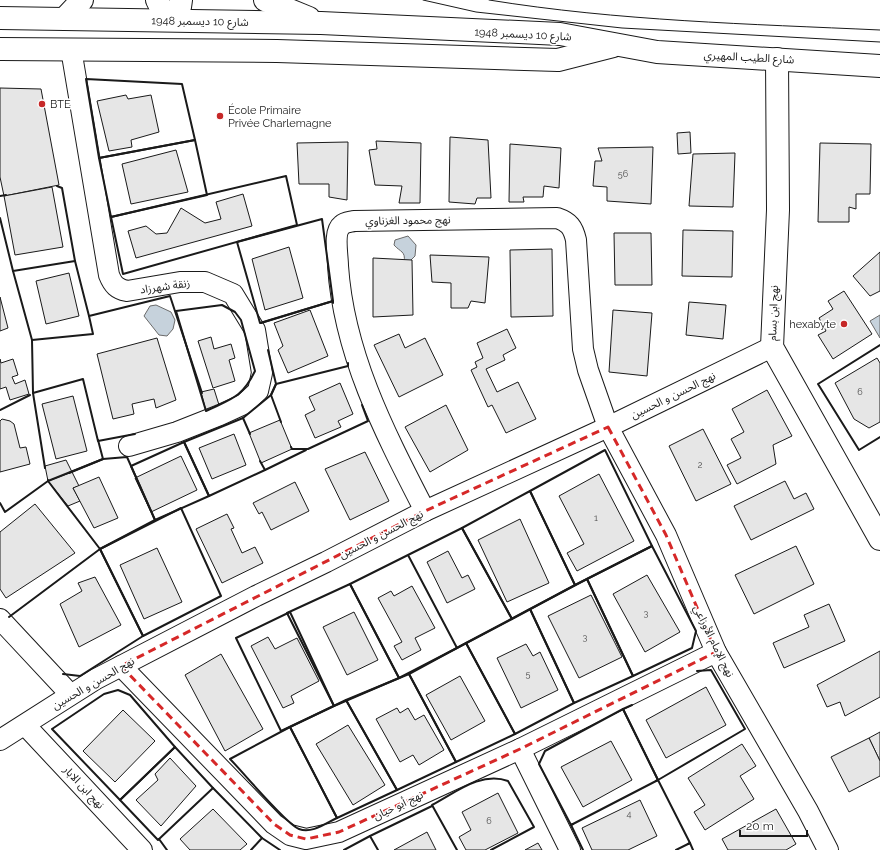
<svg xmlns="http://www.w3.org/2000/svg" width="880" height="850" viewBox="0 0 880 850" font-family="Raleway,'Noto Sans Arabic',sans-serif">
	<rect width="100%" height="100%" fill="#fff"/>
	<!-- water -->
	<g fill="#c6d2dc" stroke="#6a6a6a">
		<path d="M408 236 416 245 415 256 408 263 404 262C406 251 400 252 394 245L395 240Z"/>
		<polygon points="156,305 171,312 175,320 173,329 167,336 159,335 144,316 150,306"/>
		<polygon points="880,315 880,338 870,321"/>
	</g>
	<!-- building -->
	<g fill="#e6e6e6" stroke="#1a1a1a">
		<polygon points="0,88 41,89 59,185 4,196 0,177"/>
		<polygon points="126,95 128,99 151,95 159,132 131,140 132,147 109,151 97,101"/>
		<polygon points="690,132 691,153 678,154 677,133"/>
		<polygon points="450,137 488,140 491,198 477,198 475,204 449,202"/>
		<polygon points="376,141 421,143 420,203 399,203 402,186 375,185 369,150 377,149"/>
		<polygon points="348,142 347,200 329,197 329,184 299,184 297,143"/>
		<polygon points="820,143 871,144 870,194 856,194 856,209 849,207 849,222 818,222"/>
		<polygon points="510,144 561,148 559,188 544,186 543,197 523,197 524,202 509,202"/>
		<polygon points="653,147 651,204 607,201 607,187 593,186 595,161 602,161 598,148"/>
		<polygon points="176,150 188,192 131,204 122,164"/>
		<polygon points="735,153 733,207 689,206 693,154"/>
		<polygon points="52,187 63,247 15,255 4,196"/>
		<polygon points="243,194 252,226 136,258 128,231 146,226 156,234 167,233 181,208 205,223 221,219 216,202"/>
		<polygon points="683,230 733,231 732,277 682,276"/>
		<polygon points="614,233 651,233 652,285 615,285"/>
		<polygon points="289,247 303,298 265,310 252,259"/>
		<polygon points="552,249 553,316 511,317 510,250"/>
		<polygon points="880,252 880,291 870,296 853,276"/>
		<polygon points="430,255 489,257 485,303 471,301 468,308 451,308 451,283 432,282"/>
		<polygon points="373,258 412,260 413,315 373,317"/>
		<polygon points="69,273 79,316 46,324 36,281"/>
		<polygon points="844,291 872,334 833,359 818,335 826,331 819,318 833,309 828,301"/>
		<polygon points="0,297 8,328 0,331"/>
		<polygon points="689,302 726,305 723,339 686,335"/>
		<polygon points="310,310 328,356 288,373 278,350 283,346 274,323"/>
		<polygon points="613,310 652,313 647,376 609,372"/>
		<polygon points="507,329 516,348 503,355 505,360 486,369 497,392 518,382 536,419 506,433 492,405 488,407 471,370 477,367 475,362 483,358 477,343"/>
		<polygon points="399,334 405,348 425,338 443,375 399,397 374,345"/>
		<polygon points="211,337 214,349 231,344 235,358 229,360 235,381 213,388 198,341"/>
		<polygon points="157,338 176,400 156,408 154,399 132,404 134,414 113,419 97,354"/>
		<polygon points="877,358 880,363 880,422 869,428 854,419 835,383"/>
		<polygon points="0,359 1,363 13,359 18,375 12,377 15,384 25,380 29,394 10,400 6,387 0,389"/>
		<polygon points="340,383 353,414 338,421 341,427 315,438 305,415 315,410 309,397"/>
		<polygon points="214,389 219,405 206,411 201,392"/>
		<polygon points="767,390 792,436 773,445 776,464 737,484 727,465 741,458 731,439 744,432 732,409"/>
		<polygon points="73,396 87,451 56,459 42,404"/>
		<polygon points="446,405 468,450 430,472 405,427"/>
		<polygon points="2,419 10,421 14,424 20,448 26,447 30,464 0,472 0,421"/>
		<polygon points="280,420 292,449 261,463 249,433"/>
		<polygon points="703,429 731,484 696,501 669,446"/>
		<polygon points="234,434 246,465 212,479 199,448"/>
		<polygon points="365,452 389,501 350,520 325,469"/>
		<polygon points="181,456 197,490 151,512 135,478"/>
		<polygon points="66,460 72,472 48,481 45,466"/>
		<polygon points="72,472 79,486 73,488 80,501 68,506 48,481"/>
		<polygon points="599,474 634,541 577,571 567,553 584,544 559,496"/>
		<polygon points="99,477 118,518 94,528 73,488"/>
		<polygon points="785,481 794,499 806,493 814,509 751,540 734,506"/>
		<polygon points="295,482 309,511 271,530 262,512 259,514 253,503"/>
		<polygon points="35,504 75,553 6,598 0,589 0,532"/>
		<polygon points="227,514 234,528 231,529 242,553 255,547 263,563 222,583 196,529"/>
		<polygon points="520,519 549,583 507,602 478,540"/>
		<polygon points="796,546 814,584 754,614 735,575"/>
		<polygon points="157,548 182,602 144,619 120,565"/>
		<polygon points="448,551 462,578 468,575 475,589 447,603 427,562"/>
		<polygon points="647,575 680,632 645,652 613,594"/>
		<polygon points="95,577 121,625 79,647 60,604 82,591 78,583"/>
		<polygon points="412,586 435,628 415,638 421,650 402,660 394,646 402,642 378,598 391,591 394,596"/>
		<polygon points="591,595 622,657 579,678 548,616"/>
		<polygon points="829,604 845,641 784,668 773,643 809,627 804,615"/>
		<polygon points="354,612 378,660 347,675 323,627"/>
		<polygon points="268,637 275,649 297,638 319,681 291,696 294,703 283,708 251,646"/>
		<polygon points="526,644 533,656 540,652 558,690 521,708 497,658"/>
		<polygon points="880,651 880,697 845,716 840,702 827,707 817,685"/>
		<polygon points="221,654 263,729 225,751 185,675"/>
		<polygon points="460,676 485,721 451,740 426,695"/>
		<polygon points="706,687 726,725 666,758 646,720"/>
		<polygon points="397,708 400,713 408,708 415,720 424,715 444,750 419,765 413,755 400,762 376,719"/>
		<polygon points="123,710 155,741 115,782 83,751"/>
		<polygon points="348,725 385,785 353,805 316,744"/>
		<polygon points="880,732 880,761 869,738"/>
		<polygon points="869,738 880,761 880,776 849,792 831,757"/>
		<polygon points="611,741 632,780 583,807 561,767"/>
		<polygon points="742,744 756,766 740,776 754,799 705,830 694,812 705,805 688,778"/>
		<polygon points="170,758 196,786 161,826 136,800 158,780 155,774"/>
		<polygon points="498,793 518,833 485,850 466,850 459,837 471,830 462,812"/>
		<polygon points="640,800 657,836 628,850 592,850 582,828"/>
		<polygon points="213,809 247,844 240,850 190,850 180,839"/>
		<polygon points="776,809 796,844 786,850 728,850 722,839"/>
		<polygon points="427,832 436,850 394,850"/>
		<polygon points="538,843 542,850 525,850"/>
	</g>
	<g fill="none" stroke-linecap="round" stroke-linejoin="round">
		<!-- minor casing -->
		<g stroke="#1a1a1a" stroke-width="22">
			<g id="minor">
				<path d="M71 49 109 275C113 285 117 289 127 291L180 282H205L233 294 255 330 262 373 258 391 244 404 220 415 177 432 129 446"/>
				<path d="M425 511C385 433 344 355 338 266 338 255 333 232 342 225 345 222 350 222 354 221L557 218C569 222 573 227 576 240L583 349 588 370 608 427 666 535 716 652 808 811 828 850"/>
				<polyline points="0,619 70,694"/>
				<polyline points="121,666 274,824 290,835 306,839 339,832 520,749 716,652"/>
				<polyline points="25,725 142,850"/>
				<polyline points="0,740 96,679 256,596 326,562 425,511 608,427 772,347"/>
				<polyline points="520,749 570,850"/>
			</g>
		</g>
		<!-- tertiary casing -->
		<g stroke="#1a1a1a" stroke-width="24">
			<g id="tertiary">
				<polyline points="157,0 167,20 180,7 181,0"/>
				<polyline points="777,59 778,210 772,347 880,539"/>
			</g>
		</g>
		<!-- primary casing -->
		<g stroke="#1a1a1a" stroke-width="24">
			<g id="primary">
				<polyline points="265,0 309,18"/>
				<polyline points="0,18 321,23 560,34 657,52 880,66"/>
				<polyline points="65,18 82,0"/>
				<polyline points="0,49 277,51 558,60 613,46"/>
			</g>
		</g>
		<!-- minor -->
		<use href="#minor" stroke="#fff" stroke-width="20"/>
		<!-- tertiary -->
		<use href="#tertiary" stroke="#fff" stroke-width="22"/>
		<!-- primary -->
		<use href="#primary" stroke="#fff" stroke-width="22"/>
		<!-- tram -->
		<g stroke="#1a1a1a" stroke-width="1">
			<polyline points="423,0 476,12 622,28 880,42"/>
			<path d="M489 0C618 21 750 24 880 30"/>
		</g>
		<!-- wall -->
		<g stroke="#1a1a1a" stroke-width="2">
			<polygon points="86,79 182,84 195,140 99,158"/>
			<polygon points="195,140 207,195 111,217 99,158"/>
			<polygon points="286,176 297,225 123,274 111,217"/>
			<polyline points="57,186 62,188 75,261"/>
			<polyline points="0,196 6,195"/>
			<polyline points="0,218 13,271"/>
			<polygon points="322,219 333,301 260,323 237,242"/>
			<path d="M222 305 235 312 241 320 255 371C242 398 231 399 206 411L176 311Z"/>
			<polyline points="89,316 75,261 13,271 32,340 33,393 83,379 98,441 135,434"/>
			<polyline points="261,323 333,301 333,303"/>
			<polyline points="32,340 93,334 89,316 170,296 202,393"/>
			<polyline points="880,345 818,384 859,450 880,437"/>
			<polyline points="268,350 276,384 271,395 281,422"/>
			<polyline points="33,393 45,468"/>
			<polyline points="0,410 30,395"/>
			<polyline points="243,418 271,395 276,384 348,366 348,363"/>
			<polyline points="250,434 243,418 184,442 209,496 265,470"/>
			<polygon points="184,442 209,496 155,520 131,466"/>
			<polyline points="291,447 292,449 308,449 368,421 362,405"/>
			<polygon points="605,450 652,546 575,585 530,491"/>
			<polygon points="127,457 155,520 100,549 48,481 103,459"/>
			<polyline points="260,461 265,470 306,450"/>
			<polyline points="69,473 103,459 98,440"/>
			<polygon points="530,491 575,585 512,619 462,528"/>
			<polyline points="0,503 5,512 48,481 48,480"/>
			<polygon points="652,546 696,631 692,648 633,676 587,579"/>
			<polyline points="408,555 457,648 399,678 350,584 462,528 512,619 457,648 408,555"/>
			<polygon points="587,579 633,676 574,703 530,609"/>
			<polygon points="350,584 399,678 334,706 287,613"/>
			<polygon points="530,609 574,703 515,734 466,643"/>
			<polygon points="290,612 334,706 281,731 236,638"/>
			<polyline points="9,617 100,549 181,508 221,596 143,636 100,549"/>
			<polygon points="466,643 515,734 456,762 409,674"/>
			<polyline points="63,674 80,676 143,636 100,549"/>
			<polygon points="409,674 456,762 397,790 346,700"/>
			<polygon points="118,690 130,695 175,747 120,800 52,729 104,694"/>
			<polygon points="346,700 397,790 337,818 290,727"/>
			<polyline points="623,709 658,780 571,825 539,764 545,751 623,709 632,705"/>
			<polyline points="623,709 658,780 745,729 711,670 697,671"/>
			<path d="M290 727 337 818C326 823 312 834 299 829 286 824 243 772 230 759Z"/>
			<polygon points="175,747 213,788 158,840 120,800"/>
			<polyline points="656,781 658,780 690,843 676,850"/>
			<polyline points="213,788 262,838 251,850"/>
			<polyline points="573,824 571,825 583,850"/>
			<polyline points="262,838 280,850"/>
			<polyline points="159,839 167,850"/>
			<polyline points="688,844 690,843 693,850"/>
			<polyline points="344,850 370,836"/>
			<polyline points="378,850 370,836 432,806"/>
			<path d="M457 850 432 805C455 793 481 771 508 781L534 827 491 850"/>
		</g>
	</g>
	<!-- marked area -->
	<path fill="none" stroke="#d62828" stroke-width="3" stroke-dasharray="8 5" stroke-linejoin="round" d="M608 427 666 535 716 652 520 749 339 832 306 839 290 835 274 824 121 666 425 511Z"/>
	<!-- markers -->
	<g fill="#c62828" stroke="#fff" stroke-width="1.5">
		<circle cx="42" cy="104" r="4"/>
		<circle cx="220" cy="116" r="4"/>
		<circle cx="844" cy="324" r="4"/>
	</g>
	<g text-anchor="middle" stroke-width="3" stroke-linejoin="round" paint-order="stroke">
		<!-- number labels -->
		<g font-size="9" fill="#4d4d4d">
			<text x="623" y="177">56</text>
			<text x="860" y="395">6</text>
			<text x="700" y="468">2</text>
			<text x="596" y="521">1</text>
			<text x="646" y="616">3</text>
			<text x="585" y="640">3</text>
			<text x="528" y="677">5</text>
			<text x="629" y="817">4</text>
			<text x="489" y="824">6</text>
		</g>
		<!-- street labels -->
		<g font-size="11" fill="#1a1a1a" stroke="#fff">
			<text transform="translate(200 21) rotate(1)" y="4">شارع 10 ديسمبر 1948</text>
			<text transform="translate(523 34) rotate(3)" y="4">شارع 10 ديسمبر 1948</text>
			<text transform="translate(749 57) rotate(3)" y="4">شارع الطيب المهيري</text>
			<text transform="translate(408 220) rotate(-1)" y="4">نهج محمود الغزناوي</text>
			<text transform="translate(165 286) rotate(-8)" y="4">زنقة شهرزاد</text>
			<text transform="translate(773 313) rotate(-88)" y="4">نهج ابن بسام</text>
			<text transform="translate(673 395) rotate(-26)" y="4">نهج الحسن و الحسين</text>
			<text transform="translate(381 534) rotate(-27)" y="4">نهج الحسن و الحسين</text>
			<text transform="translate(714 641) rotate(64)" y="4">نهج الإمام الأوزاعي</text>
			<text transform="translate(93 683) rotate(-30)" y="4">نهج الحسن و الحسين</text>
			<text transform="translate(84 787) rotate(47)" y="4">نهج ابن الابار</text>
			<text transform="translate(398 805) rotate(-25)" y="4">نهج أبو حيان</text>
		</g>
		<!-- poi labels -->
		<g font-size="11" fill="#1a1a1a" stroke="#fff" text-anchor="start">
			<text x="50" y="108">BTE</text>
			<text x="228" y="114">École Primaire<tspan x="228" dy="13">Privée Charlemagne</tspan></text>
			<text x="836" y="328" text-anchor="end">hexabyte</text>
		</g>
	</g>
	<!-- scale -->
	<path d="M740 830v6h67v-6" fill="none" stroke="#1a1a1a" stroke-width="2"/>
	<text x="746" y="830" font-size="12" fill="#1a1a1a" stroke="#ffffff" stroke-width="3" paint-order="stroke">20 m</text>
</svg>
